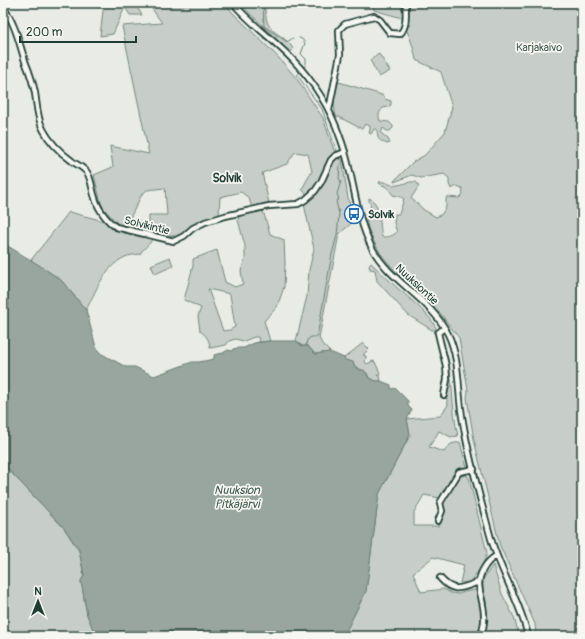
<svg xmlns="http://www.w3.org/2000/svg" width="585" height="639" viewBox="0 0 585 639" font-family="Pangolin,sans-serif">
	<rect width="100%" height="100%" fill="#e9ebe7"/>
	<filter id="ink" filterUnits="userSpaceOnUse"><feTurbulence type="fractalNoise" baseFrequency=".025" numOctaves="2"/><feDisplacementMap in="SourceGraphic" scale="8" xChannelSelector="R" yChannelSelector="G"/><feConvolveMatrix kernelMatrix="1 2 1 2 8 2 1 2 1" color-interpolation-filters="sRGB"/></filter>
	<g filter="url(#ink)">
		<!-- green -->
		<g fill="#c7cec9" stroke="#73867e" fill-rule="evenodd">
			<polygon points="104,3 134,3 142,15 130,15 125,7 113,34 100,36"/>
			<polygon points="148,3 225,3 233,13 278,57 297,79 323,118 335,153 329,161 313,191 306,194 302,189 312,171 308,154 295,152 287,164 262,173 269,203 252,208 249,198 241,192 220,197 219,215 193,225 179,237 149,231 149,215 167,215 165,188 147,190 142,194 130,218 139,220 140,229 121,227 102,207 94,175 113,167 110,146 149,154 122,26 162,23"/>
			<path d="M239 3H264C266 11 265 21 270 27 277 36 288 38 293 49L291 52 286 48Z"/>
			<polygon points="372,3 404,3 402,18 374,10"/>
			<path d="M409 3H582V636H536L535 624 500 546 474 440 467 398 468 390 459 338 427 296 397 273 381 254 374 242 368 228 366 218 371 205 369 201V198C382 204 379 225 382 237 389 237 393 236 397 232L394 223 395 214H399L404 199 401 197 393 195 387 187 380 184 379 182C387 181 388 185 394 185 401 186 407 181 416 182L419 186 411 198 424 210 436 217 442 214 446 207V199L447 197 459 198 463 194 462 188 457 186 451 189 449 184V178L444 174 421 178 412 175 394 182V181L413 162 425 155 445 132 452 107 441 72 416 60C414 49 411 39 406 29L410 25 407 24Z"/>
			<polygon points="379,54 390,71 379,77 370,60"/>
			<path d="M339 82 382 95 385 99 391 101V105L388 107 383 108C379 112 378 115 380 121L389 122 393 126V128L390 131H387L383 128 381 133 388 139 390 143 387 144C377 139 378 140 377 129H374L371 134 369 133 370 130V126L365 124 362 129 339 117H336C334 107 332 90 339 82Z"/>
			<path d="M335 158H341L342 160 348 198 354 221 339 234 319 338 322 344 330 352 315 354 308 346H302L296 341 307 296 309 270 314 249 304 204C321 188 324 183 333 161Z"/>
			<path d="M263 211 270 234 284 240 285 263 284 287 277 307 264 321 270 341 259 342 258 337H254L244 341 235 339 229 341 226 345 210 348C210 341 206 335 200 331L198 316 201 308 184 300 193 266V259L217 250 225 282 235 287 243 284 241 271 245 259V246L238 220 239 215ZM208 289 230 294 235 327 230 330 223 331Z"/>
			<path d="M69 212 104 221C112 233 137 235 152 239 150 245 143 248 140 254 135 255 129 255 125 257 104 267 96 291 86 310L61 280 31 260Z"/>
			<polygon points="170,257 173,266 155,274 151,265"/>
			<path d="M371 263C379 270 386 278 394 285 403 293 436 319 436 330H432L408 315 377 281 375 270 370 269 369 266Z"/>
			<polygon points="363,343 369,349 363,355 366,356 365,362 367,364 373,361 375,362 380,373 377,375 380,376 381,381 376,381 369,378 367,373 345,360 344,358"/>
			<path d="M445 348C454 377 451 408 458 436L451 437 439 431 429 447 444 452 451 444 460 442 467 468 457 469 440 498 424 495 414 512V526H439L444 510 443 503 461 476 467 475 469 478 487 553C484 564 477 574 469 582L460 583 464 565 433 557 413 573 421 592 444 589 451 593 459 594 464 592 475 590 481 598 483 615 479 636H345V633L366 591 379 494 410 435 407 419 440 416 448 405 446 395 444 349Z"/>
			<polygon points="3,464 64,528 79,551 84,576 81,581 87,615 96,636 3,636"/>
			<polygon points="493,565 502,594 514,617 519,636 483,636 487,615 486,601 483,589 483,579"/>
		</g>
		<!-- water -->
		<polygon fill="#99a6a0" stroke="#687c75" points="3,241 6,245 39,265 61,280 86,310 96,347 100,353 126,367 135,367 154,376 192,362 199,362 214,359 214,355 223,353 228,350 232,351 233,349 239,348 244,348 254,343 270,341 296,341 302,346 308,346 315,354 330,352 344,358 345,360 353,362 354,366 360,370 364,370 369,378 376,381 381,381 391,385 391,388 393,389 395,388 408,401 408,406 412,410 407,419 410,435 379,494 366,591 345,633 345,636 96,636 87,615 81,581 84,575 79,550 64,528 3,464"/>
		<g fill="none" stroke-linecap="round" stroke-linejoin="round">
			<!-- stream -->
			<g stroke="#687c75" stroke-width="1">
				<polyline points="263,3 264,26 287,42 293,38"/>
				<polyline points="299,38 302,39 305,43 301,54 306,59 306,64 304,67"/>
				<polyline points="298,74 297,75 322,109 337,152"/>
				<polyline points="306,346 307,340 311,337 317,337 332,254 337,235 339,214 336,201 339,199 337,194 341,181 339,179 340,165 339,158"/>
			</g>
			<!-- minor casing -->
			<g stroke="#1f3d34" stroke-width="8">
				<g id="minor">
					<path d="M233 3C251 24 274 40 293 60 314 82 330 108 340 137 354 173 354 213 372 248 390 282 430 298 448 334 461 361 457 393 463 422 469 459 480 498 490 535 499 570 520 600 528 636"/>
					<path d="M3 7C15 23 19 42 25 61 29 71 33 82 35 93 37 105 37 118 43 129 49 141 61 153 72 161 77 165 85 168 88 174 92 182 92 190 95 198 98 209 107 221 116 227L174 241 184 236 193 228 205 222 225 216 269 206 298 204 305 200 315 191 321 182 331 160 335 156 345 152"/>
					<path d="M329 110 340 55 339 30 345 24 374 16 380 20 390 33 400 34C408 26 405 13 406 3"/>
					<polyline points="444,395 447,379 446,366 438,333 444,328"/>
					<polyline points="438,521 442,511 440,503 459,472 474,469"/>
					<path d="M440 578C454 594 461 588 479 582"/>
					<path d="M481 636C483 629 485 622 484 615 484 604 479 593 479 584 479 573 487 561 496 556"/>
				</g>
			</g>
			<!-- minor -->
			<use href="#minor" stroke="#f6f6f2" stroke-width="4.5"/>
		</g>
	</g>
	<!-- icons -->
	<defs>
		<g id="bus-ring" transform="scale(1)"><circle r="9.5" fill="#f6f6f2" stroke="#1f6fb2" stroke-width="1.5"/><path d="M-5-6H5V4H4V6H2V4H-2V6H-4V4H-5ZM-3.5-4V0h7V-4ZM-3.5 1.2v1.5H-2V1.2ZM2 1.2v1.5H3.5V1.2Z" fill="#1f6fb2"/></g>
	</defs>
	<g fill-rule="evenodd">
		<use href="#bus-ring" x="354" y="214"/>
	</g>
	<g text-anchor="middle" stroke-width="3.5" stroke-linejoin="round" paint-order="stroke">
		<!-- park labels -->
		<g font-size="11" fill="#415a52" stroke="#f6f6f2">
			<text x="539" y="51">Karjakaivo</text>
		</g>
		<!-- poi labels -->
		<g font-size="11" font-weight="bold" fill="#1f3d34" stroke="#f6f6f2" text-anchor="start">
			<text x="368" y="218">Solvik</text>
		</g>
		<!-- street labels -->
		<g font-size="11" fill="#1f3d34" stroke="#f6f6f2">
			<text transform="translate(147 225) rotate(14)" y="4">Solvikintie</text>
			<text transform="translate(417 284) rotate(43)" y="4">Nuuksiontie</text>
		</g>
		<!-- neighbourhood labels -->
		<g font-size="12" font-weight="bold" fill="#1f3d34" stroke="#f6f6f2">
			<text x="227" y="182">Solvik</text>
		</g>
		<!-- water labels -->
		<g font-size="12" font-style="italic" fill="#445c54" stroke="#f6f6f2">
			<text x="237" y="494">Nuuksion<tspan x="237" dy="14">Pitkäjärvi</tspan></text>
		</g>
	</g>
	<!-- margin -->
	<rect width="585" height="639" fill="none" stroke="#f6f6f2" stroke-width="16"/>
	<rect x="8" y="8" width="569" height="623" fill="none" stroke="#1f3d34" stroke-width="1.5" filter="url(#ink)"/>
	<!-- north arrow -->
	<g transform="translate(38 601)" stroke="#f6f6f2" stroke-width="3" paint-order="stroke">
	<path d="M0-3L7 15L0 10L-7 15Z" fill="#1f3d34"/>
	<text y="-6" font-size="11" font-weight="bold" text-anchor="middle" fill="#1f3d34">N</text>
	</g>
	<!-- scale -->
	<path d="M20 36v6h116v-6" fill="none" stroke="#1f3d34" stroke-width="2"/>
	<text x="26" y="36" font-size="12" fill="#1f3d34" stroke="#f6f6f2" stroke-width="3" paint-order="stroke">200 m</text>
</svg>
